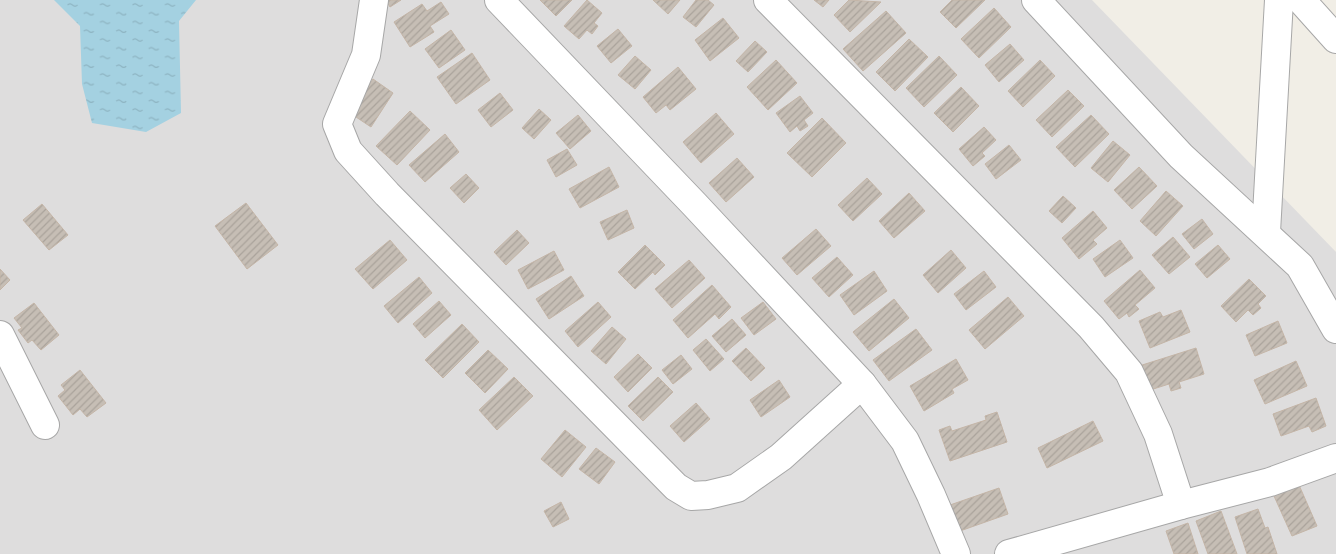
<svg xmlns="http://www.w3.org/2000/svg" width="1336" height="554" viewBox="0 0 1336 554" font-family="Ubuntu,sans-serif">
	<defs>
		<pattern id="water-ripples" width="26" height="14" patternUnits="userSpaceOnUse" patternTransform="scale(1.25)"><rect width="26" height="14" fill="#a4d1e1"/><path d="M2 4q2-2 4 0t4 0M15 11q2-2 4 0t4 0" fill="none" stroke="#8db3c1"/></pattern>
		<pattern id="building-hatch" width="6" height="6" patternUnits="userSpaceOnUse" patternTransform="scale(1.25)"><rect width="6" height="6" fill="#c6beb5"/><path d="M-1 1l2-2M0 6l6-6M5 7l2-2" fill="none" stroke="#aaa39b"/></pattern>
	</defs>
	<rect width="100%" height="100%" fill="#f1eee6"/>
	<!-- residential -->
	<polygon fill="#dedddd" points="0,0 1092,0 1336,252 1336,554 0,554"/>
	<!-- water -->
	<polygon fill="url(#water-ripples)" points="54,0 196,0 179,21 181,113 146,132 92,123 82,84 80,26"/>
	<!-- building -->
	<g fill="url(#building-hatch)" stroke="#c4b5a7">
		<polygon points="386,0 401,0 390,7"/>
		<polygon points="540,0 572,0 556,16"/>
		<polygon points="587,0 602,13 594,23 598,26 592,34 587,30 579,39 564,26"/>
		<polygon points="653,0 680,0 668,14"/>
		<polygon points="696,0 708,0 714,5 696,27 683,17"/>
		<polygon points="814,0 829,0 823,7"/>
		<polygon points="849,0 881,2 850,32 834,15"/>
		<polygon points="952,0 985,0 956,28 940,12"/>
		<polygon points="441,2 449,14 430,26 434,32 410,47 394,22 422,4 427,11"/>
		<polygon points="994,8 1011,27 979,58 961,39"/>
		<polygon points="886,11 906,33 863,71 843,49"/>
		<polygon points="723,18 739,38 710,61 695,40"/>
		<polygon points="618,29 632,46 611,63 597,46"/>
		<polygon points="451,30 465,50 439,68 425,49"/>
		<polygon points="909,39 928,57 895,91 876,72"/>
		<polygon points="755,41 767,52 748,72 736,61"/>
		<polygon points="1010,44 1024,60 999,82 985,65"/>
		<polygon points="472,53 490,80 456,104 437,77"/>
		<polygon points="635,56 651,70 635,89 618,75"/>
		<polygon points="939,56 957,75 924,107 906,88"/>
		<polygon points="776,60 797,83 768,110 747,87"/>
		<polygon points="1040,60 1055,76 1023,107 1008,91"/>
		<polygon points="678,67 696,89 670,110 666,105 656,113 643,97"/>
		<polygon points="373,79 393,93 371,127 350,113"/>
		<polygon points="961,87 979,106 953,132 934,113"/>
		<polygon points="1068,90 1084,106 1052,137 1036,120"/>
		<polygon points="500,93 513,110 491,127 478,110"/>
		<polygon points="800,96 813,113 804,120 808,126 800,131 797,126 790,132 776,113"/>
		<polygon points="539,109 551,120 534,139 522,128"/>
		<polygon points="410,111 430,130 397,165 376,146"/>
		<polygon points="716,113 734,134 701,163 683,142"/>
		<polygon points="578,115 591,131 570,149 556,133"/>
		<polygon points="1091,115 1109,134 1075,167 1056,147"/>
		<polygon points="822,118 846,143 812,177 787,153"/>
		<polygon points="984,127 996,140 982,153 985,156 973,166 959,149"/>
		<polygon points="445,134 459,152 425,182 409,165"/>
		<polygon points="1113,141 1130,155 1108,182 1091,168"/>
		<polygon points="1009,145 1021,160 996,179 985,164"/>
		<polygon points="567,149 577,165 556,177 547,160"/>
		<polygon points="737,158 754,177 726,202 709,183"/>
		<polygon points="609,167 619,187 580,208 569,189"/>
		<polygon points="1139,167 1157,186 1132,209 1114,190"/>
		<polygon points="466,174 479,188 464,203 450,188"/>
		<polygon points="867,178 882,194 853,221 838,205"/>
		<polygon points="1166,191 1183,206 1156,236 1140,221"/>
		<polygon points="909,193 925,211 894,238 879,221"/>
		<polygon points="1063,196 1076,208 1062,223 1049,211"/>
		<polygon points="246,203 278,245 247,269 215,226"/>
		<polygon points="42,204 68,235 49,250 23,220"/>
		<polygon points="627,210 634,228 608,240 600,222"/>
		<polygon points="1093,211 1107,228 1093,240 1097,244 1079,259 1062,238"/>
		<polygon points="1202,219 1213,234 1194,249 1182,234"/>
		<polygon points="816,229 831,246 797,275 782,258"/>
		<polygon points="517,230 529,243 506,265 494,252"/>
		<polygon points="1173,237 1190,257 1169,274 1152,255"/>
		<polygon points="390,240 407,260 373,289 355,269"/>
		<polygon points="1120,240 1133,258 1105,277 1093,259"/>
		<polygon points="645,245 665,265 655,275 653,272 635,289 618,272"/>
		<polygon points="1218,245 1230,259 1207,278 1195,264"/>
		<polygon points="951,250 966,268 938,293 923,275"/>
		<polygon points="554,251 564,270 528,289 518,270"/>
		<polygon points="837,257 853,275 829,297 812,278"/>
		<polygon points="689,260 705,278 672,308 655,289"/>
		<polygon points="0,269 10,280 0,290"/>
		<polygon points="1140,270 1155,288 1135,305 1139,309 1129,317 1127,313 1119,319 1104,301"/>
		<polygon points="874,271 887,291 854,315 840,295"/>
		<polygon points="984,271 996,287 966,310 954,294"/>
		<polygon points="571,276 584,296 549,319 536,299"/>
		<polygon points="419,277 432,293 398,323 384,306"/>
		<polygon points="1249,279 1266,296 1258,304 1261,308 1253,315 1248,310 1236,322 1221,306"/>
		<polygon points="712,285 731,307 719,319 715,314 688,338 673,320"/>
		<polygon points="1008,297 1024,316 985,349 969,330"/>
		<polygon points="894,299 909,318 869,351 853,332"/>
		<polygon points="439,301 451,315 425,338 413,324"/>
		<polygon points="598,302 611,317 578,347 565,331"/>
		<polygon points="763,302 776,319 754,335 741,318"/>
		<polygon points="34,303 59,335 41,350 32,340 28,343 18,330 22,328 14,318"/>
		<polygon points="1181,310 1190,332 1150,348 1139,321 1160,312 1163,317"/>
		<polygon points="732,319 746,335 726,352 712,336"/>
		<polygon points="1278,321 1287,343 1255,356 1246,335"/>
		<polygon points="462,324 479,342 443,378 425,360"/>
		<polygon points="612,327 626,339 606,364 591,351"/>
		<polygon points="916,329 932,350 889,381 873,360"/>
		<polygon points="706,339 724,359 710,371 693,350"/>
		<polygon points="746,348 765,368 751,381 732,361"/>
		<polygon points="1196,348 1204,374 1179,382 1181,388 1171,391 1169,384 1147,391 1139,366"/>
		<polygon points="488,350 508,369 485,393 465,373"/>
		<polygon points="638,354 652,368 628,392 614,377"/>
		<polygon points="681,355 692,369 673,384 662,370"/>
		<polygon points="956,359 968,380 952,389 954,393 924,411 910,386"/>
		<polygon points="1296,361 1307,386 1265,404 1254,380"/>
		<polygon points="80,370 106,403 87,417 80,409 73,415 58,396 65,390 61,385"/>
		<polygon points="514,377 533,396 497,430 479,410"/>
		<polygon points="658,377 673,392 643,421 628,406"/>
		<polygon points="779,380 790,397 761,417 750,400"/>
		<polygon points="1316,398 1326,426 1312,432 1309,426 1281,436 1273,414"/>
		<polygon points="696,403 710,419 684,442 670,426"/>
		<polygon points="997,412 1007,442 950,461 939,430 950,426 952,431 986,420 985,416"/>
		<polygon points="1093,421 1103,441 1047,468 1038,448"/>
		<polygon points="565,430 586,447 562,477 541,459"/>
		<polygon points="596,448 615,462 599,484 579,469"/>
		<polygon points="1299,485 1317,526 1292,536 1274,496"/>
		<polygon points="999,488 1008,514 960,531 950,505"/>
		<polygon points="561,502 569,519 553,527 544,511"/>
		<polygon points="1258,509 1265,528 1268,527 1277,554 1247,554 1235,517"/>
		<polygon points="1221,511 1237,554 1208,554 1196,521"/>
		<polygon points="1188,523 1198,554 1174,554 1166,531"/>
	</g>
	<g fill="none" stroke-linecap="round" stroke-linejoin="round">
		<!-- minor casing -->
		<g stroke="#a7a7a7" stroke-width="30">
			<g id="minor">
				<polyline points="374,0 366,55 337,124 348,151 387,194 676,487 691,496 708,495 737,488 781,457 862,384"/>
				<polyline points="499,0 695,205 862,384 905,441 931,495 956,554"/>
				<polyline points="768,0 1091,327 1129,372 1158,434 1181,505"/>
				<polyline points="1036,0 1181,156 1300,266 1336,329"/>
				<polyline points="1301,0 1336,39"/>
				<polyline points="1266,232 1279,0"/>
				<polyline points="0,335 45,425"/>
				<polyline points="1009,554 1181,505 1270,482 1336,458"/>
			</g>
		</g>
		<!-- minor -->
		<use href="#minor" stroke="#fff" stroke-width="28"/>
	</g>
</svg>
